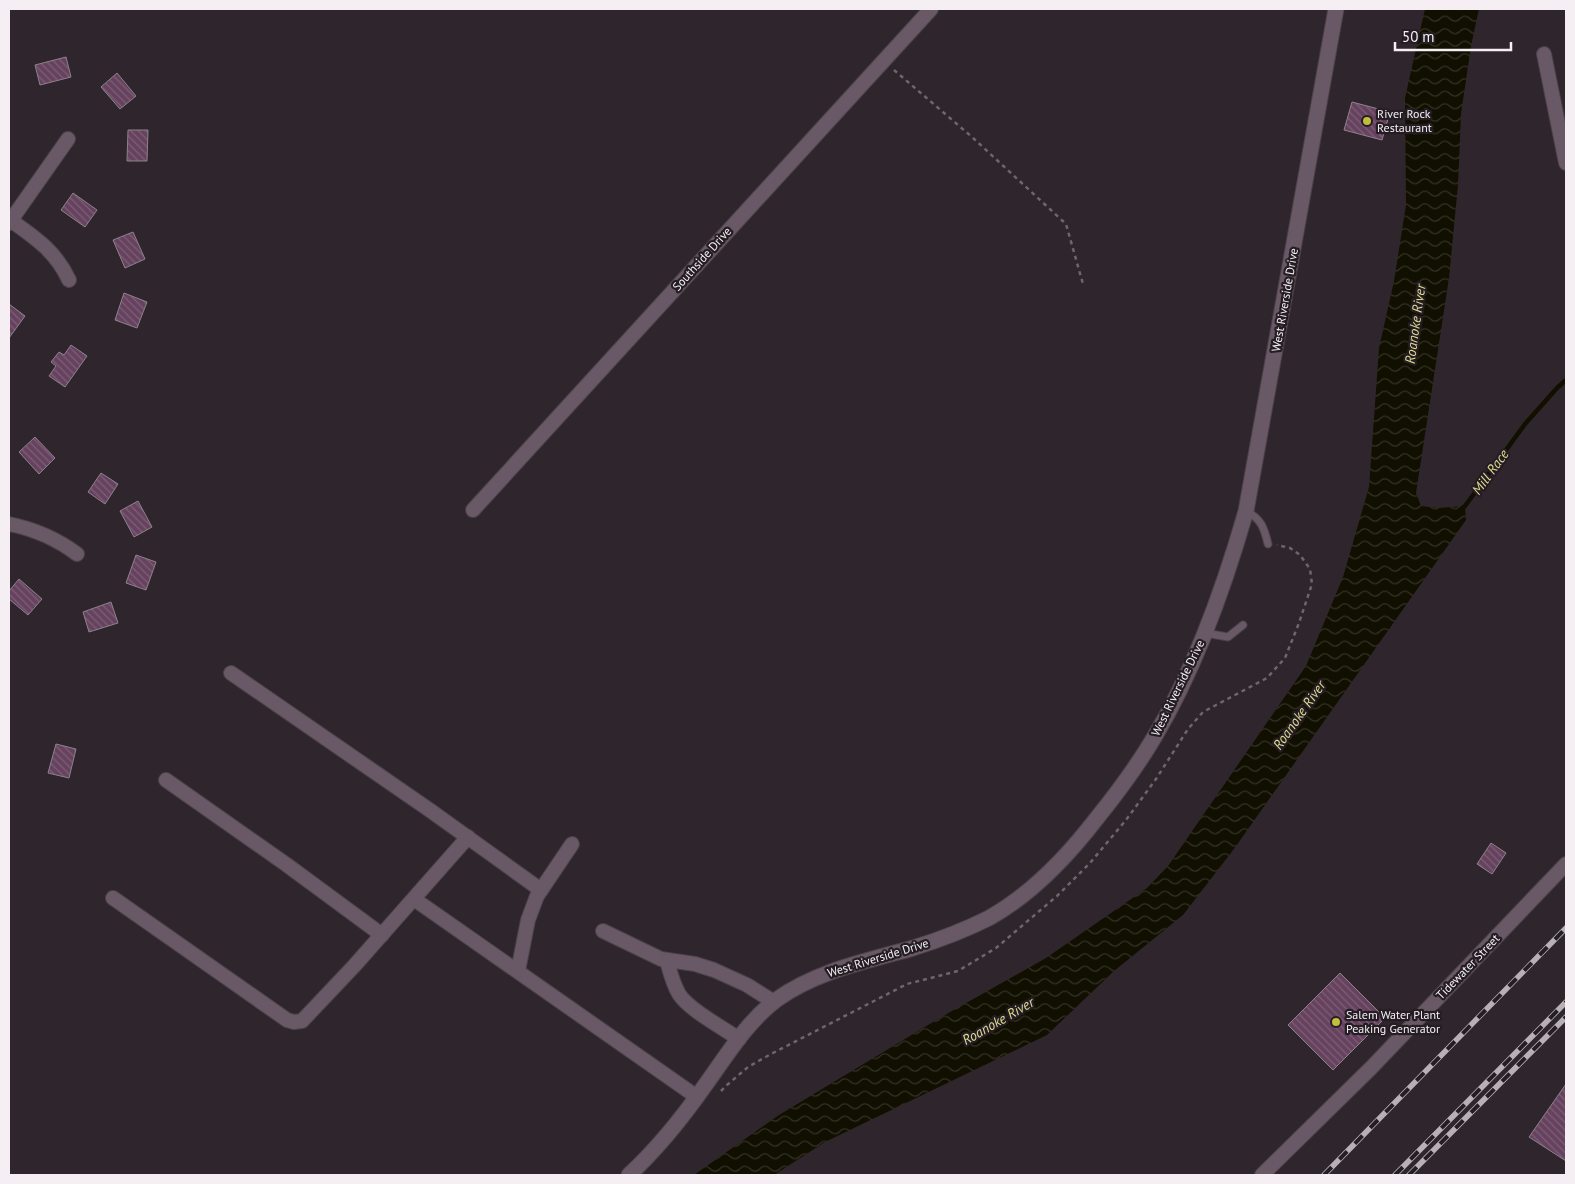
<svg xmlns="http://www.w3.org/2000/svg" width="1575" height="1184" viewBox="0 0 1575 1184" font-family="'PT Sans',sans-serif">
	<defs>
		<pattern id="water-waves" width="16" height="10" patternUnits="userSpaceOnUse" patternTransform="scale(1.25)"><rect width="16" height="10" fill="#110f00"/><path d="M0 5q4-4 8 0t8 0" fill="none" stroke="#343226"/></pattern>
		<pattern id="building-back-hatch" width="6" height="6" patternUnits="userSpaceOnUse" patternTransform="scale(1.25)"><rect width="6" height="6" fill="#66425f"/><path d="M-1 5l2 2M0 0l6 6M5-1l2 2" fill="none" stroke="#7c5e76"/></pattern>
	</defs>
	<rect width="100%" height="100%" fill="#2f262d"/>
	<!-- water -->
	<polygon fill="url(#water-waves)" points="1425,9 1479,9 1471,46 1461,114 1458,185 1449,278 1416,493 1421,506 1438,508 1465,506 1466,520 1234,849 1183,915 1114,971 1047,1035 825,1142 774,1175 694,1175 779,1115 943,1016 1046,958 1147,888 1168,866 1306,666 1343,577 1369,487 1379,348 1394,281 1406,205 1405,98"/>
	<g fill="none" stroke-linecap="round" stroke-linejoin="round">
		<!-- stream -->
		<polyline stroke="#110f00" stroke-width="4.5" points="1460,510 1465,506 1525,424 1557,388 1566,380"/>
	</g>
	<!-- building -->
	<g fill="url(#building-back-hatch)" stroke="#8d828b">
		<polygon points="66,57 71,77 40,85 35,65"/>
		<polygon points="117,73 136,96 120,109 101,87"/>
		<polygon points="1352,102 1390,112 1382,140 1344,130"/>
		<polygon points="128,130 148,130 147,161 127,161"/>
		<polygon points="73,193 97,210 85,227 61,210"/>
		<polygon points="133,232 145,259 125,268 113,240"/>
		<polygon points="124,293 147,302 137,328 115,320"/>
		<polygon points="9,304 25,316 9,338"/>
		<polygon points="71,345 87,356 65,387 49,376 56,366 51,362 59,352 64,355"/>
		<polygon points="35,437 55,458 39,474 19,452"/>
		<polygon points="101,473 118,484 105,504 88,492"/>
		<polygon points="138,501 152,527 134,537 120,511"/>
		<polygon points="136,555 156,562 146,590 126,583"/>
		<polygon points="19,579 42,599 28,615 9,599 9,591"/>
		<polygon points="111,602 118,623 89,632 83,612"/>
		<polygon points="56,744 76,749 69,778 48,773"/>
		<polygon points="1491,843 1506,853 1492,874 1477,864"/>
		<polygon points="1340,973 1385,1018 1333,1070 1288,1025"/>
		<polygon points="1566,1084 1566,1161 1529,1137"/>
	</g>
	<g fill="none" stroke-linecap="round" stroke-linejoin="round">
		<!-- service casing -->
		<g stroke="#4b4249" stroke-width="9">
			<g id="service">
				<path d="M1246 511C1261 519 1264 527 1268 544"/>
				<polyline points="1205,633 1228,637 1243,625"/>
			</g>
		</g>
		<!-- minor casing -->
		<g stroke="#4b4249" stroke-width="16">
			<g id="minor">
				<polyline points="1544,54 1566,163"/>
				<path d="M9 219C34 237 55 250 69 280"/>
				<polyline points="9,223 68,139"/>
				<polyline points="473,510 931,9"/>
				<path d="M9 524C34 529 57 539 77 554"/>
				<polyline points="231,673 431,811 541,890"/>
				<polyline points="166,780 287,865 382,935"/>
				<polyline points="113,898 287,1020 294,1022 302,1021 355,965 468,837"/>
				<polyline points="414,899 697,1097"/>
				<polyline points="603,931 661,959 695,964 714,970 747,985 774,1002"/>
				<path d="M667 961C670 972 673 984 679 994 688 1009 723 1028 739 1039"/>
				<polyline points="518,971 528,920 537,896 572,844"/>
				<polyline points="1262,1175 1371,1068 1566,864"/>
			</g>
		</g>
		<!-- tertiary casing -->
		<g stroke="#4b4249" stroke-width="17">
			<path id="tertiary" d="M629 1175C658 1148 683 1117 706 1084 727 1055 747 1022 776 1000 816 971 867 961 913 948 939 940 965 930 989 918 1032 894 1067 857 1097 818 1118 792 1138 765 1155 736 1196 667 1224 588 1246 511L1336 9"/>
		</g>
		<!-- path -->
		<g stroke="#6e666c" stroke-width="2.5" stroke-dasharray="4 4" stroke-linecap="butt">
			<polyline points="894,70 972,137 1066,224 1083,284"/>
			<polyline points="721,1091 727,1085 748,1067 771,1054 907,984 958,971 996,948 1057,896 1090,863 1126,820 1156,779 1188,729 1203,712 1267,678 1285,658 1299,623 1312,584 1310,569 1300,555 1290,548 1277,545"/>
		</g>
		<!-- service -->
		<use href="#service" stroke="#695865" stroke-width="7"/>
		<!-- minor -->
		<use href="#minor" stroke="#695865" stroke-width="14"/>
		<!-- tertiary -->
		<use href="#tertiary" stroke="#695865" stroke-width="15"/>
		<!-- rail casing -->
		<g stroke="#b7b1b5" stroke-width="5.5">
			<g id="rail">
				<polyline points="1324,1175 1566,928"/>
				<polyline points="1395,1175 1566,1002"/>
				<polyline points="1409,1175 1566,1017"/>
			</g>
		</g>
		<!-- rail -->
		<use href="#rail" stroke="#251d24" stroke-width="4" stroke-dasharray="11" stroke-linecap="butt"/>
	</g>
	<!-- markers -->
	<g fill="#c3bd3e" stroke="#251d24" stroke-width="2">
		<circle cx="1367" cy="121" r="5"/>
		<circle cx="1336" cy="1022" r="5"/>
	</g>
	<g text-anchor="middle" stroke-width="4.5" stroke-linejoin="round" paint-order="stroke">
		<!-- poi labels -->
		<g font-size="12" fill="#f5eff3" stroke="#251d24" text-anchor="start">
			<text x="1377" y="118">River Rock<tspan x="1377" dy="14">Restaurant</tspan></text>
			<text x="1346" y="1019">Salem Water Plant<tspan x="1346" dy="14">Peaking Generator</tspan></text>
		</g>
		<!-- street labels -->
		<g font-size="12" fill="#f5eff3" stroke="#251d24">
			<text transform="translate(702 259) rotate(-48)" y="4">Southside Drive</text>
			<text transform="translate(1285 300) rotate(-80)" y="4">West Riverside Drive</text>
			<text transform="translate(1178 688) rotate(-64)" y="4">West Riverside Drive</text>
			<text transform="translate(878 958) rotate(-17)" y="4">West Riverside Drive</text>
			<text transform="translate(1468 967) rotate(-46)" y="4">Tidewater Street</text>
		</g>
		<!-- water labels -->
		<g font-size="14" font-style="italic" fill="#dedb90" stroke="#251d24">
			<text transform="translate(1415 324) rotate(-82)" y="5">Roanoke River</text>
			<text transform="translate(1490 472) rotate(-54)" y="5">Mill Race</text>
			<text transform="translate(1299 715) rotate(-55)" y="5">Roanoke River</text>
			<text transform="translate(998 1021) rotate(-30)" y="5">Roanoke River</text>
		</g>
	</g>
	<!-- border -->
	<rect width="1575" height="1184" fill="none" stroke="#f5eff3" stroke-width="20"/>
	<!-- scale -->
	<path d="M1395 42v8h116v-8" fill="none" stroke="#f5eff3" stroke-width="2.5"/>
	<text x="1402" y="42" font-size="15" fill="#f5eff3" stroke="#251d24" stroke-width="4" paint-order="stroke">50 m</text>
</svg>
